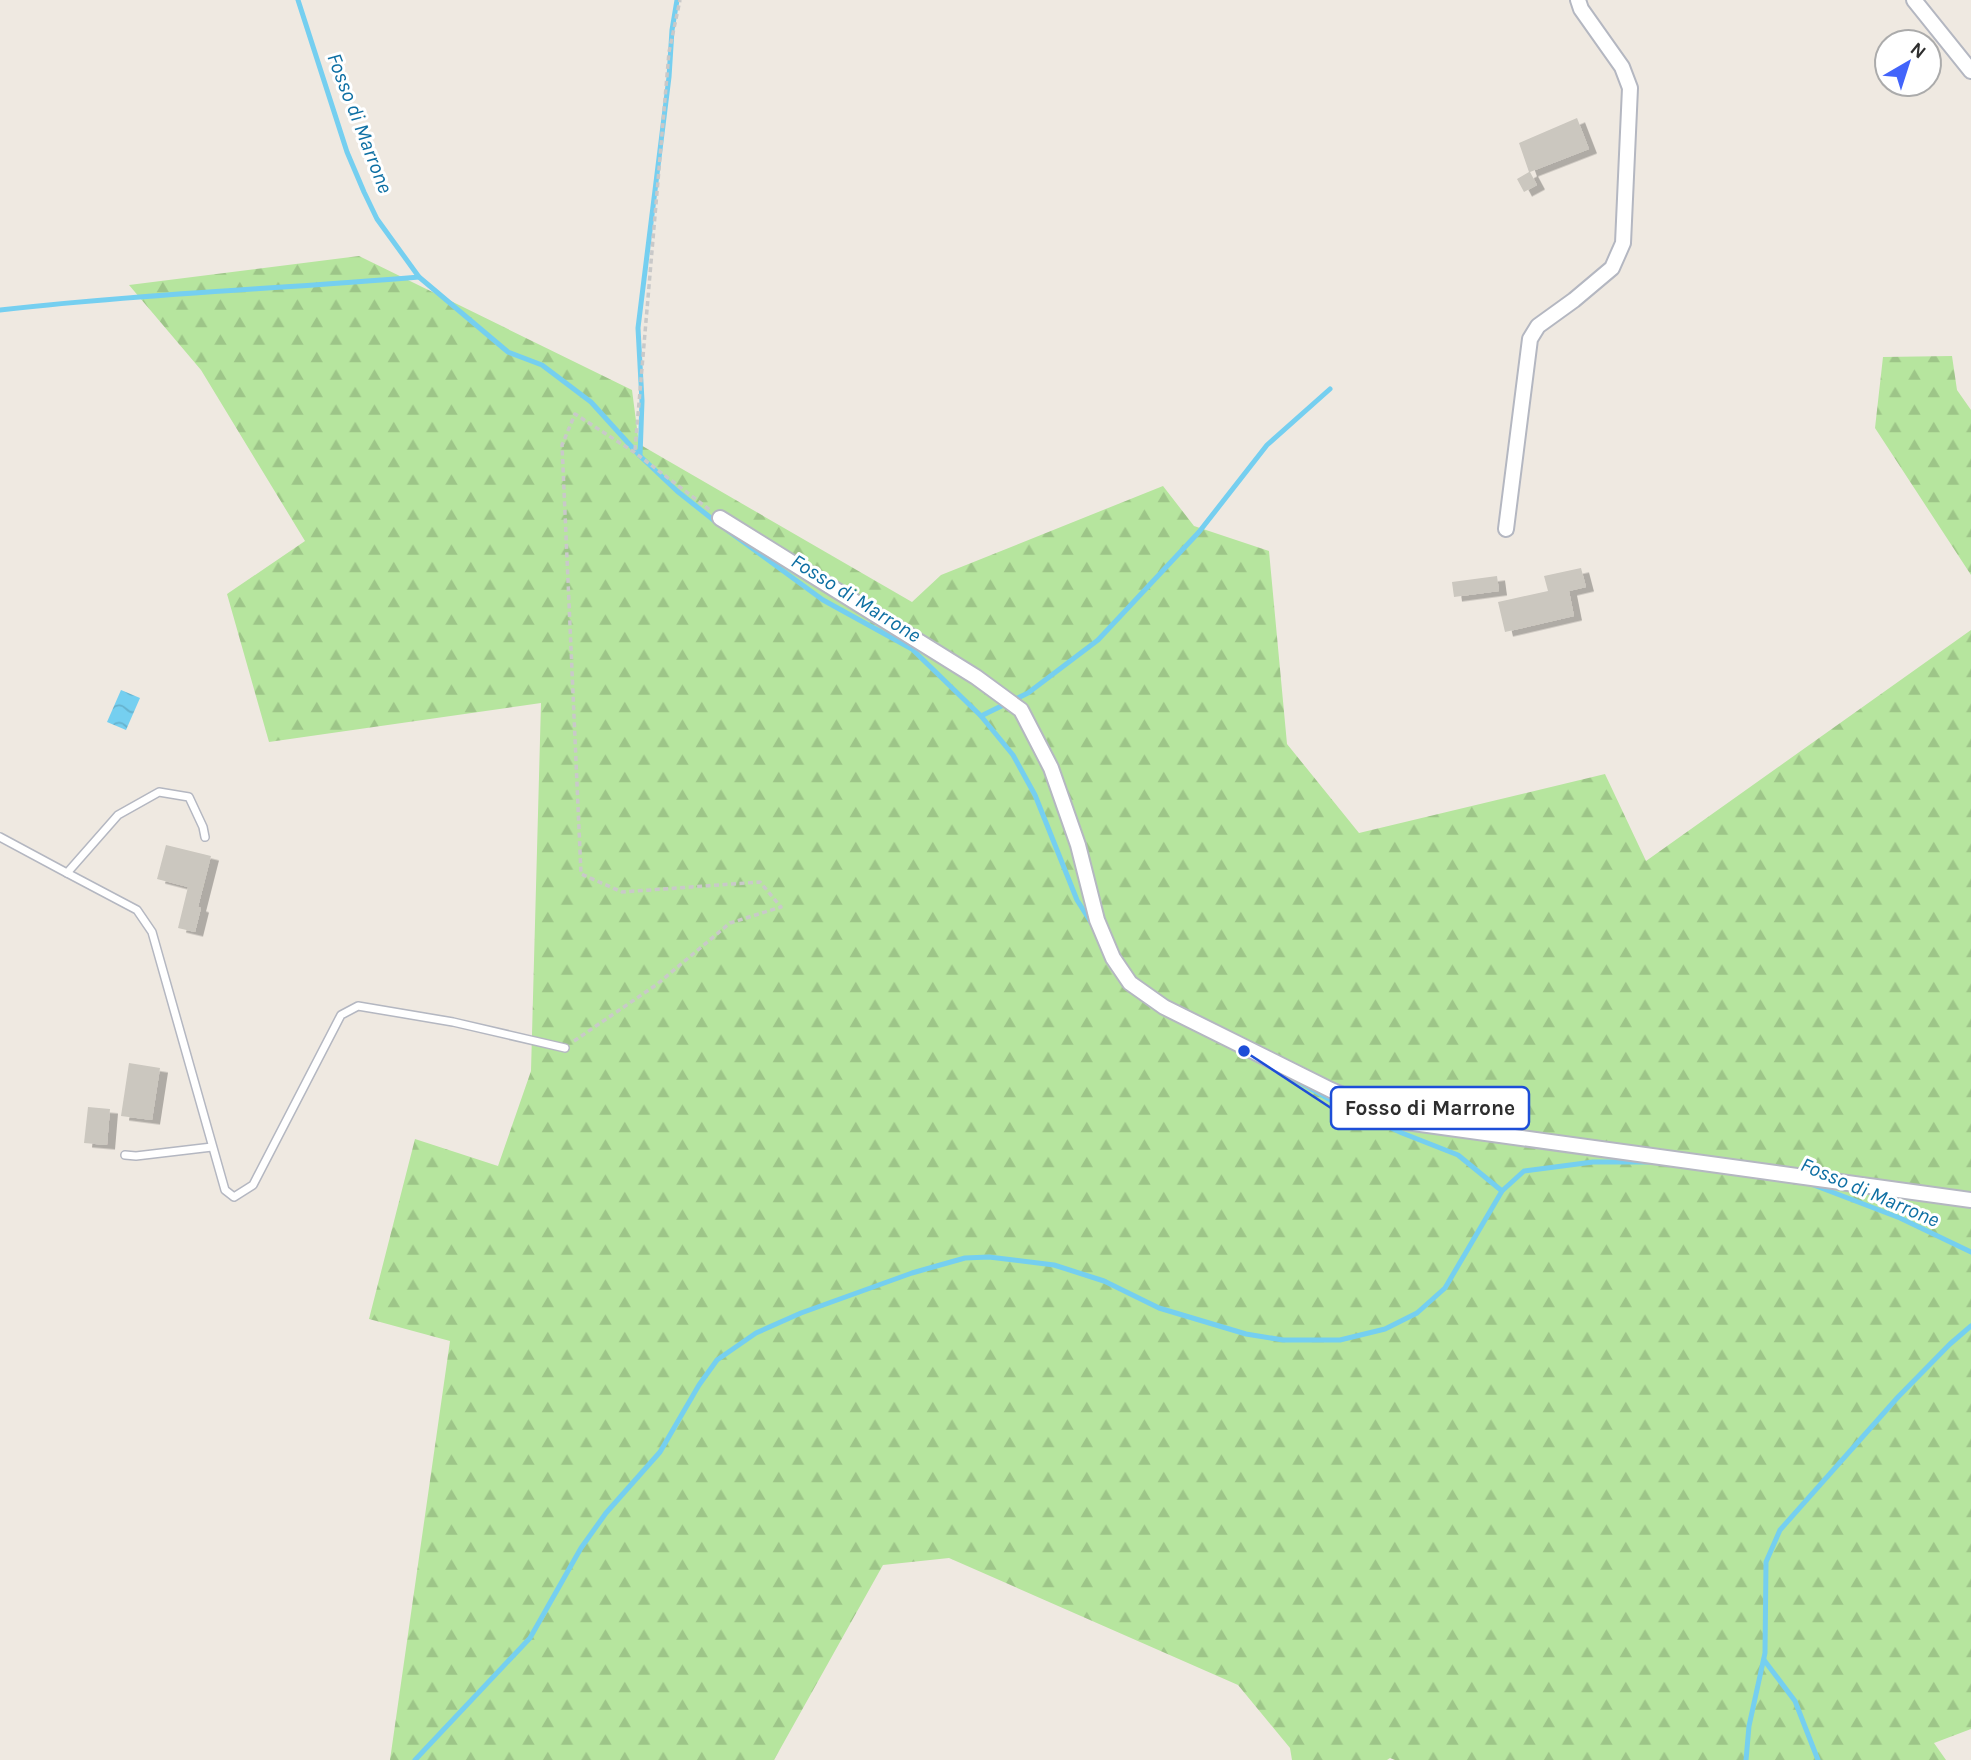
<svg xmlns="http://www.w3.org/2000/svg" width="1971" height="1760" viewBox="0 0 1971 1760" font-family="Karla,sans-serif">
	<defs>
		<pattern id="forest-firs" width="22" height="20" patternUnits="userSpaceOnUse" patternTransform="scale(1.75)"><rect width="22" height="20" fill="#b6e59e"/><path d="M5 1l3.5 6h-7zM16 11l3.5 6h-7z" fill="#9dc588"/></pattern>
		<pattern id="water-waves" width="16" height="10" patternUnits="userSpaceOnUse" patternTransform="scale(1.75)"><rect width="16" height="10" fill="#75cff0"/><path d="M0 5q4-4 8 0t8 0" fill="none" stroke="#66b2ce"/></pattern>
		<filter id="shadow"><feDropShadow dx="8" dy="4.5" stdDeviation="0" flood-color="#0004"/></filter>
	</defs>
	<rect width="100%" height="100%" fill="#efe9e1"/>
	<!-- forest -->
	<g fill="url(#forest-firs)">
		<polygon points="359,256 632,390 639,444 912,602 941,575 1163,486 1194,526 1269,551 1287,744 1359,833 1605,774 1646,861 1971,630 1971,1729 1934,1743 1946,1760 1395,1760 1390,1758 1387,1760 1292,1760 1290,1748 1238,1685 949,1558 883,1565 774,1760 390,1760 450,1341 369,1319 415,1139 498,1166 531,1071 541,703 269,742 227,594 305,541 201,370 129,285"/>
		<polygon points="1952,356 1957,390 1971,410 1971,575 1875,428 1883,357"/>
	</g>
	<!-- water -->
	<polygon fill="url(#water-waves)" points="121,690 140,698 126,730 107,722"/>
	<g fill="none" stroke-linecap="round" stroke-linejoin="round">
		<!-- stream -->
		<g stroke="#75cff0" stroke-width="5">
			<polyline points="298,0 347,152 364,192 377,219 419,277 508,352 542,365 591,402 640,456 677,491 716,522"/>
			<path d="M0 310C139 294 279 289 419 277"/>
			<polyline points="640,456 642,401 638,328 669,77 672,30 677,0"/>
			<polyline points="727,530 823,600 912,649 981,716 1013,755 1035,795 1077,900 1094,927"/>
			<polyline points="981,716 1028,693 1098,640 1199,532 1267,445 1330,389"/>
			<polyline points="1294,1079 1334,1102 1402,1133 1458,1155 1502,1191"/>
			<polyline points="1811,1184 1900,1218 1971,1252"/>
			<polyline points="1764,1660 1795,1701 1818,1760"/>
			<polyline points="415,1760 530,1638 581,1548 606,1513 660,1452 699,1385 717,1360 756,1333 801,1313 912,1273 965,1258 989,1257 1054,1265 1104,1281 1159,1308 1246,1334 1283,1340 1340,1340 1385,1329 1417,1313 1445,1288 1502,1191 1524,1171 1593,1162 1650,1162"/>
			<polyline points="1746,1760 1749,1726 1765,1653 1766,1562 1780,1530 1898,1397 1950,1344 1971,1326"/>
		</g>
	</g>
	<!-- building -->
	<g fill="#cbc7bf" filter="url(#shadow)">
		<polygon points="1577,118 1589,149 1530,172 1537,185 1524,192 1517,179 1529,172 1519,143"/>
		<polygon points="1581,568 1586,587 1569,591 1574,616 1505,632 1498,602 1548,591 1544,576"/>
		<polygon points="1497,576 1499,591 1454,597 1452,582"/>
		<polygon points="166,845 211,856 198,907 201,908 195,932 178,928 188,887 157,879"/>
		<polygon points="129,1063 160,1068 152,1120 121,1116"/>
		<polygon points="88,1107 110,1109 107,1145 84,1143"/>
	</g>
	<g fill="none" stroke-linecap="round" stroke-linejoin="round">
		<!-- lane casing -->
		<g stroke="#b4b7c1" stroke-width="10">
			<g id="lane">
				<polyline points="0,837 67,873 118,815 159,792 189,797 203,827 205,837"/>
				<polyline points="67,873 137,910 152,932 225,1190 234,1197 253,1185 341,1015 358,1006 453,1022 565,1048"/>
				<polyline points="125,1155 136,1156 212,1147"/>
			</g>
		</g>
		<!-- street casing -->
		<g stroke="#b4b7c1" stroke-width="18">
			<g id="street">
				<polyline points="1914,0 1971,71"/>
				<polyline points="720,518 976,677 1021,710 1051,768 1078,845 1097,920 1113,958 1130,983 1164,1007 1331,1090 1406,1122 1971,1200"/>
				<polyline points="1506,529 1530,339 1538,326 1574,300 1612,268 1623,243 1630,88 1622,67 1581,9 1578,0"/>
			</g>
		</g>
		<!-- path -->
		<g stroke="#c9c9c9" stroke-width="3.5" stroke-dasharray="5 3.5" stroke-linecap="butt">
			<polyline points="635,450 669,52 680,0"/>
			<polyline points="574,1041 656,985 730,923 781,907 760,882 622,892 581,874 562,445 575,414 634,452 710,510"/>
		</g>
		<!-- lane -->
		<use href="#lane" stroke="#fff" stroke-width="7"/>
		<!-- street -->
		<use href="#street" stroke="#fff" stroke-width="14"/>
	</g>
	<g text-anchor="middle" stroke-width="6" stroke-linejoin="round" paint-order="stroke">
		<!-- water labels -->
		<g font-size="21" font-style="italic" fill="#0d6fa3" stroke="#fff">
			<text transform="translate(360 123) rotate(69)" y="7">Fosso di Marrone</text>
			<text transform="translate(856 598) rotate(32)" y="7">Fosso di Marrone</text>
			<text transform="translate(1870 1192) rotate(23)" y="7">Fosso di Marrone</text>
		</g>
	</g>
	<!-- callouts -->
	<path fill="none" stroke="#1d4ed8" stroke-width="2.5" d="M1244 1051L1331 1108"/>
	<circle fill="#1d4ed8" stroke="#fff" stroke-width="2.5" cx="1244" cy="1051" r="7"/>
	<rect fill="#fff" stroke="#1d4ed8" stroke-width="2.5" x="1331" y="1087" width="198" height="42" rx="7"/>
	<g font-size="21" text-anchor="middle" font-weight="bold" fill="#2e2e2e">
		<text x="1430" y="1115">Fosso di Marrone</text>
	</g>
	<!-- north arrow -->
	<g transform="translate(1908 63) rotate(39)"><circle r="33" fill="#ffffff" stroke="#ababab" stroke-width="2"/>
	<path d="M0-5L12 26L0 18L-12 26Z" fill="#4264fb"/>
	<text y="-10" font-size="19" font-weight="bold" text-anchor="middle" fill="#2e2e2e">N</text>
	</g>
</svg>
